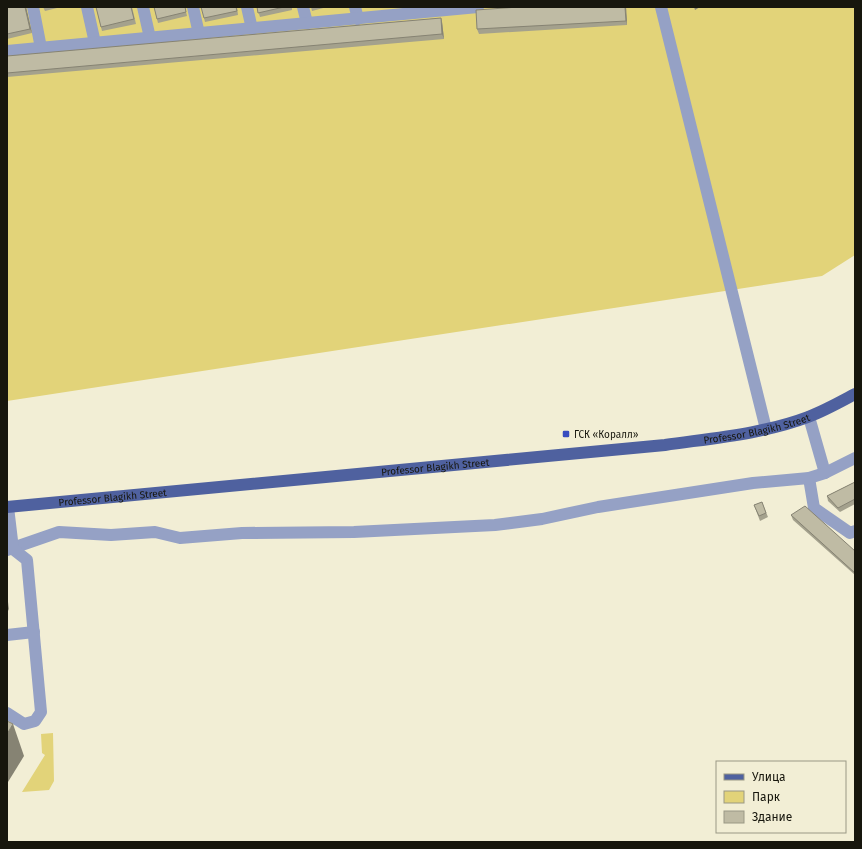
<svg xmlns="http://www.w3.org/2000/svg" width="862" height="849" viewBox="0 0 862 849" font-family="'Fira Sans',sans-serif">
	<rect width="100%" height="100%" fill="#f2eed5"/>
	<!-- green -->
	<g fill="#e2d379">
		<polygon points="7,7 855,7 855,255 822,276 7,401"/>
		<polygon points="53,733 54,781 49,790 22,792 45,755 42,753 41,734"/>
	</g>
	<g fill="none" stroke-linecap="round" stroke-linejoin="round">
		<!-- minor -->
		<g stroke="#95a1c5" stroke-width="12">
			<polyline points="33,7 41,48"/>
			<polyline points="87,7 95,43"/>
			<polyline points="143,7 150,38"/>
			<polyline points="193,7 199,34"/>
			<polyline points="247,7 252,29"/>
			<polyline points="303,7 307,23"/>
			<polyline points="355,7 358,19"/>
			<polyline points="661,7 766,429"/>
			<polyline points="7,51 478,7"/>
			<polyline points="809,417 825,473"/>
			<polyline points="809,478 814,508 850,533 855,531"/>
			<polyline points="7,550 59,532 111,535 155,532 180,538 242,533 354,532 495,525 542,519 598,507 753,483 809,478 825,473 855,458"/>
			<polyline points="7,635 34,632"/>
			<polyline points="7,713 24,724 35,721 41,712 27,560 13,549 8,507"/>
		</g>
		<!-- major -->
		<path stroke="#4f619f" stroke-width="12" id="s1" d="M7 507 665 445C713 438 763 434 808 417 824 411 840 402 855 394"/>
	</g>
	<!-- wall -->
	<g fill="#a4a18d">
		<polygon points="7,7 26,7 32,33 7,39"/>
		<polygon points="43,7 61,7 45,11"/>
		<polygon points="96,7 132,7 136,24 102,31"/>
		<polygon points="154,7 185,7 187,16 158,23"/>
		<polygon points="237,7 238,15 205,22 204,18"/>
		<polygon points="257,7 292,7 292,10 260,17"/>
		<polygon points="311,7 327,7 312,11"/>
		<polygon points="519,7 626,7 627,25 479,34 477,29"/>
		<polygon points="441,18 442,22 444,39 7,77 7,56"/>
		<polygon points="855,482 855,504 840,512 828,501 827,496"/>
		<polygon points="762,502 768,517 760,521 754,505"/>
		<polygon points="791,515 855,551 855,575 793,520"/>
	</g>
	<!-- shaded-wall -->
	<g fill="#868373">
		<polygon points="25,7 26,7 32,33 30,29"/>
		<polygon points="625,7 626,7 627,25 626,21"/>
		<polygon points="694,7 700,7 695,10"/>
		<polygon points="441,18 442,22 444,39 442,34"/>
		<polygon points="7,593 9,611 7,607"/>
		<polygon points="13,724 24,756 8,782 7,778 7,734"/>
	</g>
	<!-- building -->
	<g fill="#bfbba4" stroke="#868373">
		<polygon points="7,7 25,7 30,29 7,34"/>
		<polygon points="96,7 131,7 134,19 101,27"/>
		<polygon points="154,7 185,7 186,12 157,19"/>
		<polygon points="201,7 236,7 237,11 204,18"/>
		<polygon points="257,7 284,7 258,13"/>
		<polygon points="519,7 625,7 626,21 477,29 476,10"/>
		<polygon points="441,18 442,34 7,73 7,56"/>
		<polygon points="855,482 855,499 838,508 827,496"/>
		<polygon points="762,502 766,513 759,516 754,505"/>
		<polygon points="805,506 855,551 855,573 791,515"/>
		<polygon points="7,721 13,724 7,734"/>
	</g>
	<!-- markers -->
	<rect fill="#384cbf" stroke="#f2eed5" stroke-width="1.5" x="562" y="430" width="8" height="8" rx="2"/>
	<g text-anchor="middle" stroke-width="3" stroke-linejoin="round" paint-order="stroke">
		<!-- street labels -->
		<g font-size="10" fill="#17160d" stroke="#f2eed5">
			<text dy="4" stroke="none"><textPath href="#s1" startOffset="754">Professor Blagikh Street</textPath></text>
			<text dy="4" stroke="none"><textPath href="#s1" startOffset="430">Professor Blagikh Street</textPath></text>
			<text dy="4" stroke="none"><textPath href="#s1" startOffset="106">Professor Blagikh Street</textPath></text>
		</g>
		<!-- poi labels -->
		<g font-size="10" fill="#17160d" stroke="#f2eed5" text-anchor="start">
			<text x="574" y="438">ГСК «Коралл»</text>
		</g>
	</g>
	<!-- border -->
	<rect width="862" height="849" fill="none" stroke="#17160d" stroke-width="16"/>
	<!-- legend -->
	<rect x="716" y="761" width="130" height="72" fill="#f2eed5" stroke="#9a9885"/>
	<rect x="724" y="774" width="20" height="6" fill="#4f619f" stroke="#9a9885"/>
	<text x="752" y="781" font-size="12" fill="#17160d">Улица</text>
	<rect x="724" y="791" width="20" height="12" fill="#e2d379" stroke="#9a9885"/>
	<text x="752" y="801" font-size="12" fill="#17160d">Парк</text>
	<rect x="724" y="811" width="20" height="12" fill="#bfbba4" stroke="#9a9885"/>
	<text x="752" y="821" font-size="12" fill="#17160d">Здание</text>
</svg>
